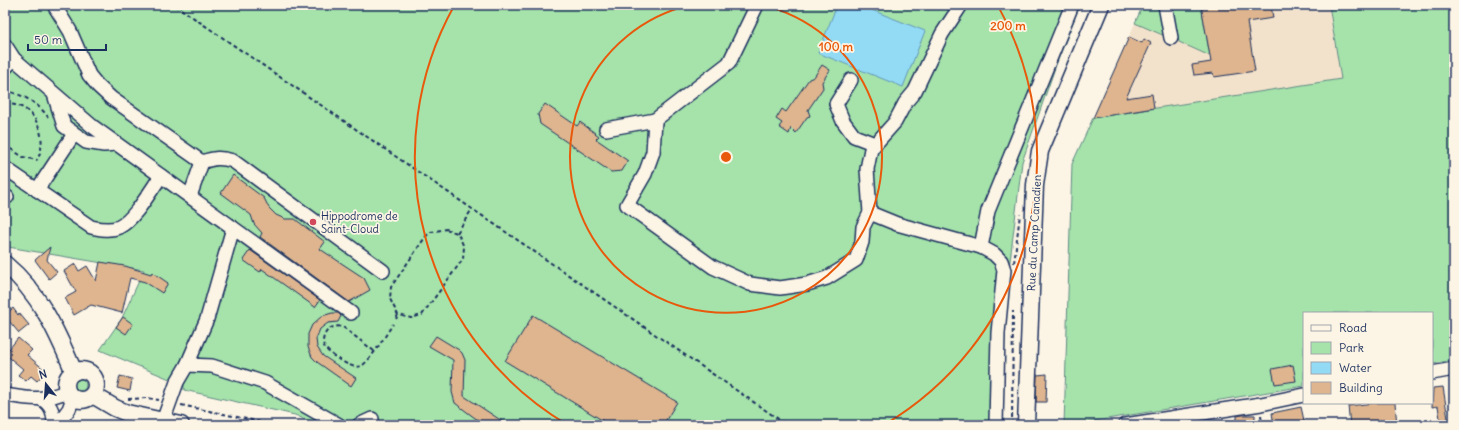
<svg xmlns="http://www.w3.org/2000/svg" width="1459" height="430" viewBox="0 0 1459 430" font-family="Delius,sans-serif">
	<rect width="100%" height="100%" fill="#fcf5e5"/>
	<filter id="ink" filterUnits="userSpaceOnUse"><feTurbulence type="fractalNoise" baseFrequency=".025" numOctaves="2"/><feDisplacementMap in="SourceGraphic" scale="8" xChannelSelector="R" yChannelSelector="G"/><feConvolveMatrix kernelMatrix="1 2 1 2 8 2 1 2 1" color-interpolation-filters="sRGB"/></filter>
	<g filter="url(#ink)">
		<!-- built -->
		<polygon fill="#f3e2cb" points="1143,5 1329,5 1341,79 1093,118"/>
		<!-- green -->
		<g fill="#a5e3aa" stroke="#608984">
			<polygon points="5,5 1080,5 1056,65 1022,162 1005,302 1000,425 317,425 295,415 184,390 184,385 100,350 122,318 144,270 8,247 5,245"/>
			<polygon points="1143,5 1160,5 1165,36 1135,23"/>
			<polygon points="1172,5 1201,5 1210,56 1179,42"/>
			<polygon points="1329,5 1454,5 1454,360 1432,364 1432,313 1304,313 1304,386 1071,425 1064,425 1072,164 1093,118 1341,79"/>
			<circle cx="80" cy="385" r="6"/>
		</g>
		<!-- water -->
		<polygon fill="#93dbf5" stroke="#6396b9" points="837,5 859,5 925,31 903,87 818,53"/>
		<!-- building -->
		<g fill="#deb58e" stroke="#1b2f5e">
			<polygon points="1201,5 1271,5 1273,18 1247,22 1255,71 1214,77 1213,73 1194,75 1192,65 1211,62"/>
			<polygon points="1129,37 1142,43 1144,39 1151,43 1126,98 1152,94 1154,108 1093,118"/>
			<polygon points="822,65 830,70 822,82 823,88 808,110 810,116 807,117 796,133 791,128 789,134 779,127 782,123 776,119 782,109 786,112 809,79 814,77"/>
			<polygon points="545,104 577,126 580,122 599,136 596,139 628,161 622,171 611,172 540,124 538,114"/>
			<polygon points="233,175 264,198 269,208 276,215 285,219 295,219 325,242 320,249 364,278 370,290 349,302 260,237 262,233 254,224 251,215 221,193"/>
			<polygon points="50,247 47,260 57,272 49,279 35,260"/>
			<polygon points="250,250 320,300 315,307 262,269 260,272 243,260"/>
			<polygon points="100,262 125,266 151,274 152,272 168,283 162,293 145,282 130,278 122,313 91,305 74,315 65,298 76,292 64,271 75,264 79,271 87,266 96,281"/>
			<polygon points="13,308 18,315 19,313 29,325 19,333 9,321 5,321 6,314"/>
			<polygon points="332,313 338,313 341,316 338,322 328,323 320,329 316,339 317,347 323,356 356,378 351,386 317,362 312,357 308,347 308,334 312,325 322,316"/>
			<polygon points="533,315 677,402 663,425 610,425 505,361"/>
			<polygon points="123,317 133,324 126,334 116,327"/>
			<polygon points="436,336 459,350 462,353 465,360 464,396 508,425 488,425 475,418 455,403 452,392 453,360 429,346"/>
			<polygon points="18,338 32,350 27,355 46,371 37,381 31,376 26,381 18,375 23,369 5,354"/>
			<polygon points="1293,365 1296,381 1275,384 1272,369"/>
			<polygon points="1047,374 1046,402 1036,402 1037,375"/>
			<polygon points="120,376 132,379 130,391 117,388"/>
			<polygon points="1443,387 1449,425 1441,425 1438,406 1432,407 1433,388"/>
			<polygon points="1374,403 1395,403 1397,425 1350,425 1348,406"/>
			<polygon points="1301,407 1305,425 1274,425 1272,413"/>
			<polygon points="1242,415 1255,415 1255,425 1237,425 1237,416"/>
		</g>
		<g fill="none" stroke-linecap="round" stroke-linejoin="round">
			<!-- minor casing -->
			<g stroke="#1b2f5e" stroke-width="16">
				<g id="minor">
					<path d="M54 5 70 31 89 75 98 86 111 98 202 162C213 158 221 157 233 161L383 271"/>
					<polyline points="961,5 942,34 915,91 905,103 895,122 871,149 867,169 870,213 897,224 981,247 994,254 1001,261 1004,270 998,333 996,425"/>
					<polyline points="1165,5 1171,38"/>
					<polyline points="5,45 14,59 92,126 351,313"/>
					<polyline points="5,68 14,59"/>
					<polyline points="851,80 836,104 843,121 854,136 875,144"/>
					<polyline points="54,94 64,126 86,142 104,145 116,144"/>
					<polyline points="655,120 729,63 757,5"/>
					<polyline points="606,129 655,120 653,152 645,174 627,205 713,267 750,284 780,288 807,284 827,278 856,260 862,242 863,227 870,213"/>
					<path d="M5 168 91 227C100 229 110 231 119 227 134 220 151 190 161 176"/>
					<polyline points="37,190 74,134"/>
					<polyline points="5,196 7,197"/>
					<polyline points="190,196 202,162"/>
					<polyline points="981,247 988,211 1072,5"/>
					<polyline points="187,365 212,366 265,383 339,425"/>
					<polyline points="1432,373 1454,369"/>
					<path d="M5 395C30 399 43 402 67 391"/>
					<path d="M41 399C52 404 54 414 54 425"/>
					<polyline points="163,421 177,382 187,365 207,319 233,228"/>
					<polyline points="57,425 69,409 73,398"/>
					<polyline points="359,425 372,419"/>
					<polyline points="1125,425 1261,404 1304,395"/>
				</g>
			</g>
			<!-- major casing -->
			<g stroke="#1b2f5e" stroke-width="19">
				<g id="major">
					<path d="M5 264C40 293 57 332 74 372"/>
					<circle cx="81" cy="385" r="15"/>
					<polyline points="93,395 115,408 127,413 181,425"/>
					<polyline points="1026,425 1035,185 1040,151 1101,5"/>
				</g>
			</g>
			<!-- path -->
			<g stroke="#1b2f5e" stroke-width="2" stroke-dasharray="4 3" stroke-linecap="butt">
				<polyline points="175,5 787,425"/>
				<path d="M5 91C21 93 39 104 48 117"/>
				<path d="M5 105C34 100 50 138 37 160"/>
				<polyline points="5,145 23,157 37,160"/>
				<polygon points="446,229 457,233 459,236 464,247 463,259 422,315 411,318 398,315 390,299 391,287 426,236 431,232"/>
				<polyline points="457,233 472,209"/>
				<polyline points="1014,263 1020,214"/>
				<polyline points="396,319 398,315"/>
				<path d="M374 351 343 327C339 326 335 326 331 328 324 331 320 343 326 349 332 356 352 370 361 366 369 363 387 333 393 324"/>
				<polyline points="128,399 148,398 159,400"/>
				<polyline points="181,405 275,425"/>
				<polyline points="1261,415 1262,425"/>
				<polyline points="1012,425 1013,311"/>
			</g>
			<!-- minor -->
			<use href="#minor" stroke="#fcf5e5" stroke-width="13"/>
			<!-- major -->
			<use href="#major" stroke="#fcf5e5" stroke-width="16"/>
		</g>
	</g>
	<!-- distance rings -->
	<g fill="none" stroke="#e8590c" stroke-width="2">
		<path d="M762 5A156 156 0 1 1 690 5"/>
		<path d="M568 425A311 311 0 0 1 454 6M998 6A311 311 0 0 1 884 425"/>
	</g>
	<!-- markers -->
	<circle fill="#d1495b" stroke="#fcf5e5" stroke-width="1.5" cx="313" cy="222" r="4"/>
	<g text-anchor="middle" stroke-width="3.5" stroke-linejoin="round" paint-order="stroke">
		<!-- poi labels -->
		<g font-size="11" fill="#1b2f5e" stroke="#fcf5e5" text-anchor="start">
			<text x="321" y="220">Hippodrome de<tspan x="321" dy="13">Saint-Cloud</tspan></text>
		</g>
		<!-- street labels -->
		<g font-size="11" fill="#1b2f5e" stroke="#fcf5e5">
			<text transform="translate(1034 233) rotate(-87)" y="4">Rue du Camp Canadien</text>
		</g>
	</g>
	<circle cx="726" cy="157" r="6" fill="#e8590c" stroke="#fcf5e5" stroke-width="2"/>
	<g font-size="12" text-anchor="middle" font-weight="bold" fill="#e8590c" stroke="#fcf5e5" stroke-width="3.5" stroke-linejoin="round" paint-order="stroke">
		<text x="1008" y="30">200 m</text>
		<text x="836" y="51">100 m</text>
	</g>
	<!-- margin -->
	<rect width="1459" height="430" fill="none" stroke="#fcf5e5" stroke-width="20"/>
	<rect x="10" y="10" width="1439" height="410" fill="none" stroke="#1b2f5e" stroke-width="1.5" filter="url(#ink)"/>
	<!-- legend -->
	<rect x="1303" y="312" width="130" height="92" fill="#fcf5e5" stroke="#a2a6af"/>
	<rect x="1311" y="325" width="20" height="6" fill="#fcf5e5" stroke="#a2a6af"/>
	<text x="1339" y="332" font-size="12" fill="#1b2f5e">Road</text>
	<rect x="1311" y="342" width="20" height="12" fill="#a5e3aa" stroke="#a2a6af"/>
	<text x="1339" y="352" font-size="12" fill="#1b2f5e">Park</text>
	<rect x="1311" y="362" width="20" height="12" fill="#93dbf5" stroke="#a2a6af"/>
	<text x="1339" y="372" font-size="12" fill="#1b2f5e">Water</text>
	<rect x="1311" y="382" width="20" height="12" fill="#deb58e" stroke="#a2a6af"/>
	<text x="1339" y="392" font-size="12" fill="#1b2f5e">Building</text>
	<!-- north arrow -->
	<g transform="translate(46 384) rotate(343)" stroke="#fcf5e5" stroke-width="3" paint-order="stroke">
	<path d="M0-3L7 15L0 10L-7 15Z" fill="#1b2f5e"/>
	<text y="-6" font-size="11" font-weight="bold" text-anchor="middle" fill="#1b2f5e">N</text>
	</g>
	<!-- scale -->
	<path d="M28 44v6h78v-6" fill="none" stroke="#1b2f5e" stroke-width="2"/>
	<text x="34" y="44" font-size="12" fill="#1b2f5e" stroke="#fcf5e5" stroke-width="3" paint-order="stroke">50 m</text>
</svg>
